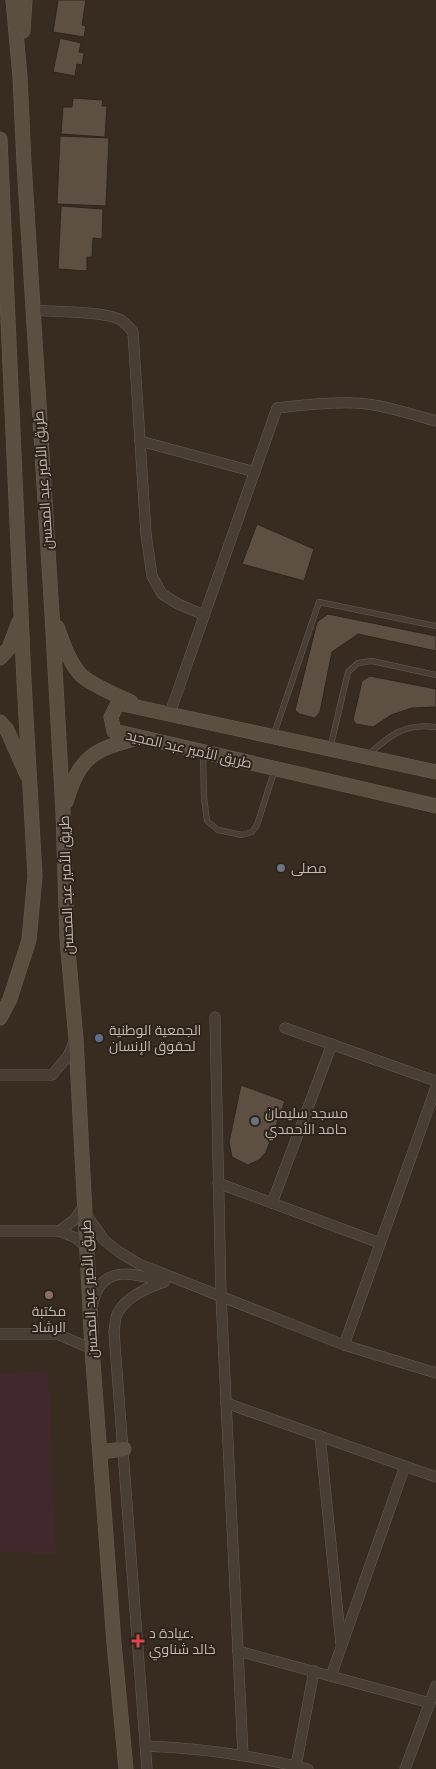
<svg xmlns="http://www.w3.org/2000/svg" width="436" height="1769" viewBox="0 0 436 1769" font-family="Overpass,Cairo,sans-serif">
	<rect width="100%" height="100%" fill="#382c21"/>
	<!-- green -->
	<polygon fill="#40282c" points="48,1371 56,1554 0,1552 0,1373"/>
	<!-- building -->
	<g fill="#5d4f42" stroke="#2f251c">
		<polygon points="58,0 86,0 82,25 86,26 84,37 53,32"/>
		<polygon points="60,38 81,43 79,52 84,53 82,65 77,64 75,76 53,72"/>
		<polygon points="73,98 103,100 102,106 107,106 105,137 61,134 63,107 72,107"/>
		<polygon points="60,136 109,138 106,206 57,204"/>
		<polygon points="61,206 103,209 102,239 93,238 92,257 87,257 87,271 58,269"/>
		<polygon points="257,524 314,549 304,581 242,564"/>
		<polygon points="328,614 436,636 436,651 358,634 332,652 320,712 315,718 299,714 295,710 317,622"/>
		<polygon points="370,676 436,689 436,707 412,708 391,715 373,727 356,724 353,720 362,681"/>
		<polygon points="241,1085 285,1101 266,1152 259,1160 248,1165 232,1157 229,1142"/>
	</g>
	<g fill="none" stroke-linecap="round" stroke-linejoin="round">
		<!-- service casing -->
		<g stroke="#665c52" stroke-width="6">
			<g id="service">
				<polyline points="274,734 319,602 436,626"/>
				<polyline points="330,749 348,672 358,663 372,661 436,675"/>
				<polyline points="203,754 204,797 207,821 218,830 242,835 252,832 257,825 275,769"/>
				<path d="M368 755C390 735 405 723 436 727"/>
			</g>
		</g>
		<!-- minor casing -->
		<g stroke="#665c52" stroke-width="11">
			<g id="minor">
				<path d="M32 310C54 312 100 311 119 319 125 322 129 327 133 332L146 534 152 576 162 594 178 604 204 615"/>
				<polyline points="140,441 255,472"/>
				<path d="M170 713 277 408C303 405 329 402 355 403 382 404 410 414 436 421"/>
				<polyline points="215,1017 221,1296 243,1755"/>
				<polyline points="285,1028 436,1081"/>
				<polyline points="0,1075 52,1075 68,1056 75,1040"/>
				<polyline points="218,1183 380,1243"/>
				<polyline points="272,1203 332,1044"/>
				<polyline points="85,1213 104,1240 119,1252 139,1264 344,1345 436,1373"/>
				<polyline points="0,1231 59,1231 76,1238 87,1248"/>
				<polyline points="59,1231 74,1220 84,1206"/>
				<path d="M92 1306C94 1301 95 1295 97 1291 110 1264 142 1276 164 1282"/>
				<polyline points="0,1334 57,1334 92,1349"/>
				<polyline points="344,1345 436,1087"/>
				<polyline points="226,1403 436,1477"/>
				<polyline points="320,1436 341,1644"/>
				<polyline points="238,1651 430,1703"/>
				<polyline points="331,1676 405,1466"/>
				<path d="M146 1746C201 1748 255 1756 308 1769"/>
				<polyline points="296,1766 314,1671"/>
				<path d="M147 1769 114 1332C115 1326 115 1317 118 1312 128 1296 147 1288 164 1282"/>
				<polyline points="405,1769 436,1686"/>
			</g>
		</g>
		<!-- secondary casing -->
		<g stroke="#665c52" stroke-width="15">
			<g id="secondary">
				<polyline points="13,0 20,77 24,163 52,614 63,812 67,939 76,1039 92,1349 114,1643 126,1769"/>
				<polyline points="23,31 25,0"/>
				<polyline points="0,139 24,681 35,876 29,940 10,999 0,1018"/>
				<path d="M57 627C63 643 69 663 82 676 92 685 118 696 131 702"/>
				<polyline points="0,658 9,648 19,622"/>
				<polyline points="0,722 7,730 27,775"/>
				<polyline points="436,772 118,703 111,717 114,731 436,806"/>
				<path d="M66 802C80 756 93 750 138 738"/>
				<polyline points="100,1452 124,1449"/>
			</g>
		</g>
		<!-- service -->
		<use href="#service" stroke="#483e34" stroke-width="5"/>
		<!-- minor -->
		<use href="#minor" stroke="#483e34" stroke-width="10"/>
		<!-- secondary -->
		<use href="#secondary" stroke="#5b4f42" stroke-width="14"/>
	</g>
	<!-- markers -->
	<g fill="#6b7280" stroke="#2d231a" stroke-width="2">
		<circle cx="281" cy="868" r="5"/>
		<circle cx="255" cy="1121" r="5"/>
	</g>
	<circle fill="#5c6f8a" stroke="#2d231a" stroke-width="2" cx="99" cy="1038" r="5"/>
	<circle fill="#8d6e63" stroke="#2d231a" stroke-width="2" cx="49" cy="1295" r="5"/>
	<path fill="#e0444e" stroke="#2d231a" stroke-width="2" d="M135.5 1633.5h5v5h5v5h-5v5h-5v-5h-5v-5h5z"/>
	<g text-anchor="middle" stroke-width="4" stroke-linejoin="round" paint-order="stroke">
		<!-- street labels -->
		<g font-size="14" fill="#c5baaf" stroke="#2d231a">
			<text transform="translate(43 480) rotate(-94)" y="5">طريق الأمير عبد المحسن</text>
			<text transform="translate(189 749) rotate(13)" y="5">طريق الأمير عبد المجيد</text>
			<text transform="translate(66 885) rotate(-92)" y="5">طريق الأمير عبد المحسن</text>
			<text transform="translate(89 1289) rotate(-93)" y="5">طريق الأمير عبد المحسن</text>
		</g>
		<!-- poi labels -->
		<g font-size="14" fill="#c5baaf" stroke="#2d231a" text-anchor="start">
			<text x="291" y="873">مصلى</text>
			<text x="109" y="1035">الجمعية الوطنية<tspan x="109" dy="16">لحقوق الإنسان</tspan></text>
			<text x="265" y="1118">مسجد سليمان<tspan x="265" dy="16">حامد الأحمدي</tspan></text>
			<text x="49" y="1316" text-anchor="middle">مكتبة<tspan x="49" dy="16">الرشاد</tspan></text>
			<text x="149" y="1638">عيادة د.<tspan x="149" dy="16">خالد شناوي</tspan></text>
		</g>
	</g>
</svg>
